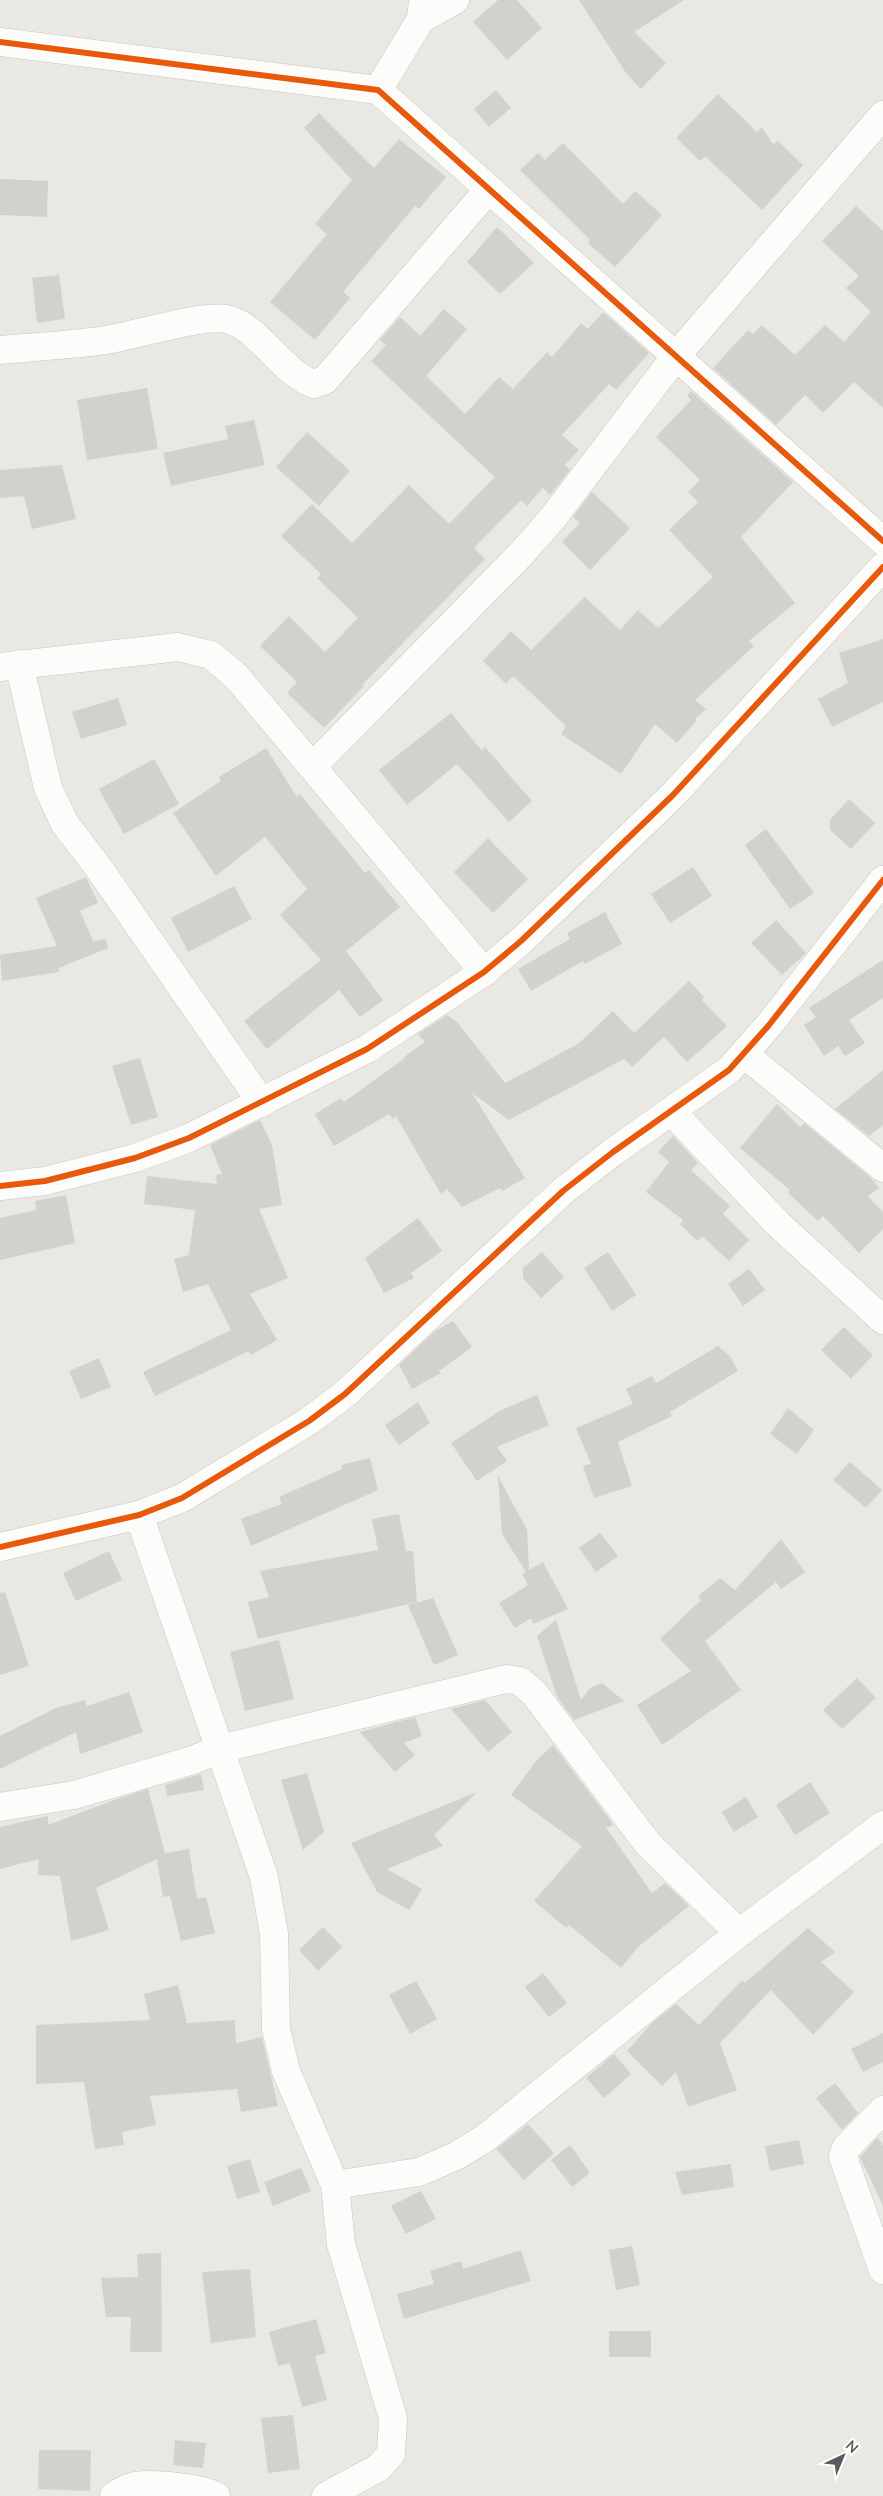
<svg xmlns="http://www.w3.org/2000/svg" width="883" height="2496" viewBox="0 0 883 2496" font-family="Lato,sans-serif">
	<rect width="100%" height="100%" fill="#eae8e2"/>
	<!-- building -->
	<g fill="#d2d1cd">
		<polygon points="498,0 517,0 542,28 507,60 473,22"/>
		<polygon points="579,0 684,0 634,32 666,63 641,89 626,73"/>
		<polygon points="496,90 511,108 489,127 474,109"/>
		<polygon points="718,94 757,132 762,127 773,144 778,141 803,165 762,210 705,156 700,161 676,138"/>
		<polygon points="319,113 374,168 399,139 446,177 419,209 415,206 343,292 350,298 315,340 270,302 327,234 315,224 352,180 304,128"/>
		<polygon points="563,143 623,204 635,191 662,215 615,267 588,243 590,240 520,170 538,153 545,160"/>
		<polygon points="0,179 48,181 47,217 0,215"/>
		<polygon points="856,206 883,231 883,408 854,382 823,413 805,395 776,425 713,368 748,330 753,334 762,325 795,355 825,325 844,342 871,312 846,288 859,276 822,241"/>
		<polygon points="497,227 534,263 500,294 467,262"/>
		<polygon points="59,275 65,319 37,323 32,278"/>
		<polygon points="444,309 467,329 426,376 465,414 499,377 513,389 547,352 552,357 581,323 588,329 603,312 649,353 616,390 609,384 562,435 579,450 565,465 570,470 550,495 543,488 527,506 521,500 474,548 485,559 363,684 364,686 324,728 287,693 297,682 260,646 289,616 325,652 358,618 317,578 321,574 281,536 312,504 352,543 409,485 449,524 495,477 371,361 386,345 380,340 400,317 420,336"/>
		<polygon points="147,388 158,449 87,460 77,400"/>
		<polygon points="691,391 793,482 741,537 795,603 749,641 754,646 695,700 706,709 695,719 696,721 677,743 655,724 621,774 561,734 566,726 513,676 506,684 483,661 511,631 531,650 585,597 620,630 638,610 658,628 713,577 669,530 698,502 688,492 700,480 656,437 691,400 687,395"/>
		<polygon points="254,420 265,465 171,486 163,453 228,439 225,426"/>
		<polygon points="307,432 350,471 319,506 276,467"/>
		<polygon points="62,465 76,519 32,529 24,496 0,498 0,470"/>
		<polygon points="592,492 630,528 590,570 562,542 580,523 573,517"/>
		<polygon points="883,639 883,702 832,727 818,699 848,683 839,653"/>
		<polygon points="118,698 127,725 81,739 72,712"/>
		<polygon points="451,713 482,751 485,747 532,801 509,822 457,764 407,805 379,770"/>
		<polygon points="266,748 297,797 300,794 365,873 369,870 400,907 346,951 383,1000 360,1017 339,990 267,1049 244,1021 321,960 280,915 307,889 265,837 216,876 173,813 221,781 219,777"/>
		<polygon points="154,759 179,804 124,834 99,789"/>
		<polygon points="849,799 875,823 851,849 830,830 830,820"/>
		<polygon points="766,829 814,893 790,909 745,845"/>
		<polygon points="488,838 528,879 493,913 454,872"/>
		<polygon points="693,867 712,896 670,923 651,894"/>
		<polygon points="86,877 98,903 80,911 93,941 106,939 108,948 59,968 59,972 2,981 0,955 57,946 36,898"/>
		<polygon points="234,886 252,919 188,952 171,918"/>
		<polygon points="605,912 622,944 585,964 583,961 531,991 518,969 570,939 567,933"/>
		<polygon points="776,920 806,953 782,975 751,943"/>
		<polygon points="883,960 883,998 849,1020 865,1043 845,1056 838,1046 824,1056 804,1025 816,1017 809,1008"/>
		<polygon points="689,981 704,997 702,1000 727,1026 687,1062 664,1037 632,1067 624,1059 509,1120 472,1093 525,1178 502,1191 500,1188 462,1207 447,1189 441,1194 396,1116 393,1119 389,1114 334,1146 315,1114 341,1098 344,1102 405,1058 404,1057 425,1042 418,1034 447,1015 458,1023 505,1083 578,1044 613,1011 634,1033"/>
		<polygon points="140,1058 158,1117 131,1125 112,1066"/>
		<polygon points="883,1070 883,1125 869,1136 835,1109"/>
		<polygon points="777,1104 800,1127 804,1123 871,1178 879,1188 868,1196 883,1212 883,1229 859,1253 823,1216 818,1221 788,1193 790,1190 740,1148"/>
		<polygon points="260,1120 272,1145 282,1205 259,1209 288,1278 250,1294 277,1340 251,1355 249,1351 155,1396 143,1372 231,1330 208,1284 183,1292 174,1259 189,1255 195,1210 144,1204 147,1176 217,1184 216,1175 222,1174 210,1145"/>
		<polygon points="673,1136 698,1163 691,1170 730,1206 723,1214 749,1240 729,1261 702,1236 697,1241 680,1224 683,1220 646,1192 669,1162 658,1152"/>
		<polygon points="66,1195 75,1243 0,1260 0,1218 36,1210 35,1201"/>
		<polygon points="418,1218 442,1251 411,1273 414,1278 384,1293 365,1258"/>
		<polygon points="542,1252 564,1277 541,1298 523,1278 523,1268"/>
		<polygon points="608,1252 636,1295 612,1311 584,1268"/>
		<polygon points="749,1269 765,1290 743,1306 728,1284"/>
		<polygon points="453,1321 472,1347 439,1371 441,1373 412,1389 399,1365 435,1331"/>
		<polygon points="844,1327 873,1355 851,1379 821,1350"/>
		<polygon points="718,1346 730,1356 738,1371 670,1412 672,1416 618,1442 632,1486 594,1498 583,1466 591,1464 576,1428 633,1404 626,1389 652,1376 656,1383"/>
		<polygon points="99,1358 111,1387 81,1399 69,1371"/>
		<polygon points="537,1395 549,1425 497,1447 507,1461 477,1481 451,1443 501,1410"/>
		<polygon points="418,1402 430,1423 399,1445 385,1425"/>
		<polygon points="788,1408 814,1430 797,1454 770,1434"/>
		<polygon points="370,1458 378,1490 251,1546 241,1519 282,1504 279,1497 342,1469 341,1465"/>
		<polygon points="850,1462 882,1490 866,1508 833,1480"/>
		<polygon points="498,1476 527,1530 529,1570 543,1562 568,1609 533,1624 531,1618 515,1628 499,1603 528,1585 522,1574 526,1572 502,1534"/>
		<polygon points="399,1514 406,1551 413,1551 417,1602 258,1639 248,1602 269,1597 260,1571 378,1550 372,1519"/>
		<polygon points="600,1533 618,1556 596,1572 579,1548"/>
		<polygon points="781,1539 805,1572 781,1589 776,1582 705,1641 741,1690 662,1745 637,1705 691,1671 660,1639 701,1600 698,1596 720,1578 735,1590"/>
		<polygon points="109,1551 122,1580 76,1601 63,1573"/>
		<polygon points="5,1592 29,1666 0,1675 0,1593"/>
		<polygon points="433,1598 458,1655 434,1665 408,1605"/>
		<polygon points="556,1620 581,1700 590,1688 602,1683 624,1701 574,1720 557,1697 537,1636"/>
		<polygon points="279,1640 294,1699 245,1711 230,1652"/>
		<polygon points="857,1678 876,1698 842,1729 823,1710"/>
		<polygon points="129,1692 143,1732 80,1754 76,1732 0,1769 0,1736 56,1708 85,1700 87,1706"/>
		<polygon points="485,1700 512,1732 488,1752 451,1709"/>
		<polygon points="415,1717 422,1736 404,1743 415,1755 395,1772 360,1732"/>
		<polygon points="553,1745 610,1820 613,1825 606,1828 652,1893 665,1883 689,1906 638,1947 621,1968 569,1925 566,1928 534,1901 582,1846 511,1795 536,1761"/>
		<polygon points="307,1773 324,1832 303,1850 281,1780"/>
		<polygon points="201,1774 204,1790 167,1796 165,1785"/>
		<polygon points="810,1782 830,1813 795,1835 776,1805"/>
		<polygon points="148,1789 165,1853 189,1849 197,1899 206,1897 215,1933 181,1941 170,1896 163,1897 157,1859 96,1888 109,1930 71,1941 60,1876 38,1875 39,1859 0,1869 0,1827 48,1816 48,1825 114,1800"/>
		<polygon points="477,1792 434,1835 443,1846 387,1869 422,1889 409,1910 377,1892 351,1843"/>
		<polygon points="746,1797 758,1817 734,1832 722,1812"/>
		<polygon points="323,1927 342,1947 318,1971 299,1950"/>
		<polygon points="808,1928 835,1952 821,1962 854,1992 813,2035 771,1990 720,2043 737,2090 688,2107 676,2072 662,2086 627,2051 653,2022 676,2004 699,2025 742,1980 745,1983"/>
		<polygon points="543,1973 567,2003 549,2017 525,1987"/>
		<polygon points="416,1981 437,2019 410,2034 389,1995"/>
		<polygon points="178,1985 187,2023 235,2020 236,2043 262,2037 278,2106 241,2112 237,2089 150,2096 156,2125 122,2132 124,2145 95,2149 84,2082 36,2084 36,2025 150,2020 144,1994"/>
		<polygon points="883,2033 883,2062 863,2072 851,2049"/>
		<polygon points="614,2054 631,2074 604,2098 586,2078"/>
		<polygon points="835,2083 858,2113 842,2130 816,2098"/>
		<polygon points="528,2124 554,2153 524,2180 496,2149"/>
		<polygon points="877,2138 883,2145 883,2206 860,2157"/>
		<polygon points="799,2140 804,2164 770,2171 765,2146"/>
		<polygon points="570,2145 590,2173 572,2187 551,2160"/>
		<polygon points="250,2159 260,2192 237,2199 227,2166"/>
		<polygon points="731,2164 734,2187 682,2195 675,2172"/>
		<polygon points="301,2168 311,2191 273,2206 264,2182"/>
		<polygon points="421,2191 436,2219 406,2234 391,2206"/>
		<polygon points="632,2246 640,2285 616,2290 609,2250"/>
		<polygon points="521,2250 531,2281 404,2319 397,2294 434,2284 430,2271 461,2261 463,2269"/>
		<polygon points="161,2253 162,2352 130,2352 131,2317 106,2317 101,2278 138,2277 137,2254"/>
		<polygon points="250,2269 256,2337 211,2343 202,2272"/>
		<polygon points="316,2319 326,2353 315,2356 327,2400 302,2407 290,2363 278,2366 269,2332"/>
		<rect x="609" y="2331" width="42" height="26"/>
		<polygon points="293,2415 300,2469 268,2473 261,2418"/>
		<polygon points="175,2440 206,2443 203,2468 173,2465"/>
		<polygon points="39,2450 91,2450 90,2491 38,2489"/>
	</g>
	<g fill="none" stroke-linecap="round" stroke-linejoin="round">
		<!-- street casing -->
		<g stroke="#c7c7c6" stroke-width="29">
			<g id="street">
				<polyline points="421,19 455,0"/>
				<polyline points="0,42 378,90 883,541"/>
				<polyline points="378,90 421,19 423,0"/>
				<path d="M0 350C35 347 71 345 106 340 134 336 207 312 230 320 260 329 281 372 314 384L325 380 489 189"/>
				<polyline points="19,664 48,788 65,824 98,867 262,1103"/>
				<polyline points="0,667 178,647 211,655 236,676 484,972"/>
				<polyline points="313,766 521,554 552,519 676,356 883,115"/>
				<polyline points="744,1054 883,1168"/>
				<polyline points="671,1111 778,1224 883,1320"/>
				<polyline points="0,1186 45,1181 135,1158 189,1138 367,1049 484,972 521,941 673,795 883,567"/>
				<polyline points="139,1515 264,1877 274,1934 276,2029 286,2071 335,2185 341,2244 393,2418 391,2454 378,2468 326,2496"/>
				<polyline points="0,1547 139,1515 182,1498 309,1421 345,1394 563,1191 613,1152 729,1070 769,1025 883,880"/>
				<polyline points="0,1807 74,1795 193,1760 220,1749 506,1679 520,1681 534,1693 648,1844 739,1933"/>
				<polyline points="883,2110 846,2148 843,2157 883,2270"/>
				<polyline points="335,2185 419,2172 456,2156 484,2139 739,1933 883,1825"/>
				<path d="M114 2496C121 2491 127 2488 135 2486 152 2483 202 2488 216 2496"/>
			</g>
		</g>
		<!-- street -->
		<use href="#street" stroke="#fcfcfb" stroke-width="28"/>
		<!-- cycleway casing -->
		<g stroke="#fff" stroke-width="9">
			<g id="cycleway">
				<polyline points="0,42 378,90 883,541"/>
				<polyline points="0,1186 45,1181 135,1158 189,1138 367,1049 484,972 521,941 673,795 883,567"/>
				<polyline points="0,1547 139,1515 182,1498 309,1421 345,1394 563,1191 613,1152 729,1070 769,1025 883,880"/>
			</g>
		</g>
		<!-- cycleway -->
		<use href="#cycleway" stroke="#e8590c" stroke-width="6"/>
	</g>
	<!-- north arrow -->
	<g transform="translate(843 2456) rotate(44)" stroke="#ffffff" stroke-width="4" paint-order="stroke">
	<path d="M0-4L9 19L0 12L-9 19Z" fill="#585d61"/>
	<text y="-8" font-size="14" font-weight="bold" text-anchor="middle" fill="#585d61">N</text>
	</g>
</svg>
